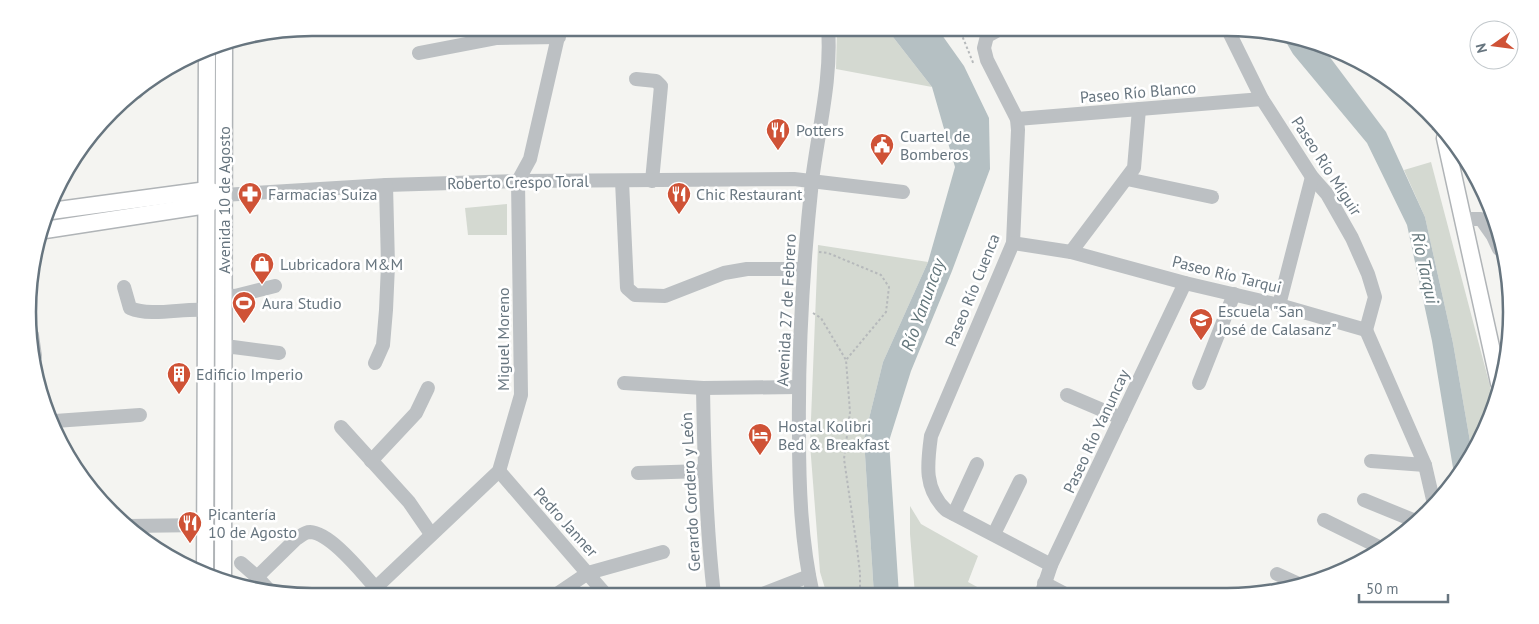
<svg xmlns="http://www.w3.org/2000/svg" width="1539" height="624" viewBox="0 0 1539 624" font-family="'PT Sans',sans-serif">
	<rect width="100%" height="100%" fill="#f4f4f1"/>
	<!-- built -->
	<polygon fill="#e2e3e1" points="380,28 422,28 389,34"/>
	<!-- green -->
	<g fill="#d4d9d1">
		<polygon points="632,28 688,28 632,32"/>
		<polygon points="837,28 886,28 932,87 836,69"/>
		<polygon points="1431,162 1495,405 1472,453 1453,343 1425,217 1404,170"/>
		<polygon points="507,204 507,235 468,235 465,208"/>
		<polygon points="818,245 928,262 883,362 864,439 874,595 827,595 820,572 810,444"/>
		<polygon points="910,506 921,524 978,556 968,582 992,595 915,595 910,534"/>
	</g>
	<!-- water -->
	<g fill="#b5c0c3">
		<polygon points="886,28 937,28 964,66 989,118 990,169 952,271 911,371 889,441 899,595 874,595 864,439 883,362 928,262 955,167 932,87"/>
		<polygon points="1283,37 1320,44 1386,132 1425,217 1453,343 1472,453 1464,470 1455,480 1432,341 1407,225 1367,143 1293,54"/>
	</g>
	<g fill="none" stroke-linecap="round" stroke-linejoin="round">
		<!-- major casing -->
		<g stroke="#b0b4b7" stroke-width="19">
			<g id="major">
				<polyline points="1445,138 1499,383"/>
				<polyline points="51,211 207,190 217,193"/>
				<polyline points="45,230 207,205 215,200"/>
				<polyline points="205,573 207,50"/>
				<polyline points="223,582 224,42"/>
			</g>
		</g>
		<!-- path -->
		<g stroke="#b6b9bb" stroke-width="2" stroke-dasharray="2.5 2.5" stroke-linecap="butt">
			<polyline points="959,28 974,65"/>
			<polyline points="1430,119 1433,130"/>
			<polyline points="819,252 828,253 881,275 889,287 886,312 846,360 850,412 844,459 857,548 860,573 860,595"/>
			<polyline points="813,313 821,318 846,360"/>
		</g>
		<!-- minor -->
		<g stroke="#bcc0c3" stroke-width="14">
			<path d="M1014 28 998 30 987 36 984 48 987 60 1017 119 1018 130 1013 243 931 436C927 465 924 489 946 510L1051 565"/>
			<polyline points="1227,28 1262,99 1312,177 1327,194 1352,238 1368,274 1375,297 1366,330"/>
			<polyline points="419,53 497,38 559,37"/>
			<polyline points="636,79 656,81 661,86 652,181"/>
			<polyline points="133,93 137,92"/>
			<polyline points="1017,119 1262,99"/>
			<polyline points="1127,179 1212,197"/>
			<polyline points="622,181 627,288 635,295 665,296 724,273 747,269 804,269"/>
			<polyline points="223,195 386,185 518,181 794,179 903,192"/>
			<polyline points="1464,219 1481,219 1493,236 1499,249"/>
			<polyline points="1013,243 1071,252 1185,283 1279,305 1366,330"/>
			<polyline points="1071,252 1134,168 1139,109"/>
			<path d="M124 287 130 308C151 317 182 308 206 310"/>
			<polyline points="223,295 235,296 275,286"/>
			<polyline points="1279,305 1312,177"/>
			<polyline points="1366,330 1425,465 1434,504"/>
			<polyline points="32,335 35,356"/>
			<polyline points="224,349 233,347 279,353"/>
			<polyline points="375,363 383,345 386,310 388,265 386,185"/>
			<polyline points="624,383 703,388 798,387"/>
			<polyline points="1199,383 1234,294"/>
			<path d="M703 388C704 457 706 526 714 595"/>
			<polyline points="1067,395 1121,418"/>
			<polyline points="55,421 140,415"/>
			<polyline points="341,427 409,502 431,534"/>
			<polyline points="371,461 416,413 428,388"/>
			<polyline points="1371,461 1425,465"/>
			<polyline points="499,471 607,596"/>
			<polyline points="638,473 704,471"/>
			<polyline points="1364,500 1418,522"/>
			<polyline points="954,514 977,464"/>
			<polyline points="1324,520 1381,548"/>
			<polyline points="128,526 205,525"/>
			<polyline points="994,534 1020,481"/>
			<polyline points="241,563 257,577 268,589"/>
			<polyline points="1277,574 1299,584"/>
			<path d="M257 577 296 539C301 536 304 532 310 532 331 533 362 573 376 588"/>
			<polyline points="1044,583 1067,595"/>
			<polyline points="760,595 809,576"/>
			<path d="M813 595C801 542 799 488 799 434 798 349 803 265 812 181 818 131 832 79 828 28"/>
			<polyline points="1041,595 1051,565 1185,283"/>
			<polyline points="367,596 499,471 521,395 518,181 530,159 560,28"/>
			<polyline points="554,596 588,573 663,552"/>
		</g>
		<!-- major -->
		<use href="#major" stroke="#fff" stroke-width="16"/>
	</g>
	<!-- icons -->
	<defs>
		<g id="restaurant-pin" transform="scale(1.25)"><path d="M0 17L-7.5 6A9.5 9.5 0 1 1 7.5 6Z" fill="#cf5236" stroke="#fff"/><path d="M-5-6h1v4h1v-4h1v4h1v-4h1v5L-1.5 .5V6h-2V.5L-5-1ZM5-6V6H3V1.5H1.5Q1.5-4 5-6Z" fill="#fff"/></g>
		<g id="civic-pin" transform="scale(1.25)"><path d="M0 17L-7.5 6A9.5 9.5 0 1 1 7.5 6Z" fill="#cf5236" stroke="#fff"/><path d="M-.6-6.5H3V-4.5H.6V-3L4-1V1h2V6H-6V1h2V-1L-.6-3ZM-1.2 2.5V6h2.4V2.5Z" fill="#fff"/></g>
		<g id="pharmacy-pin" transform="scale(1.25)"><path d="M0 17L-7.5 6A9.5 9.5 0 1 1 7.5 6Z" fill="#cf5236" stroke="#fff"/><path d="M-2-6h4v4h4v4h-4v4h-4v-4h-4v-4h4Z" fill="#fff"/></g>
		<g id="shop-pin" transform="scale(1.25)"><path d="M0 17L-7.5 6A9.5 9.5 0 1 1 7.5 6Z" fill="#cf5236" stroke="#fff"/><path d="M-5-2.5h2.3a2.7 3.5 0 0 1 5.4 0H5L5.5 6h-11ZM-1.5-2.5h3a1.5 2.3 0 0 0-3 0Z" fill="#fff"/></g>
		<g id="stadium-pin" transform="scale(1.25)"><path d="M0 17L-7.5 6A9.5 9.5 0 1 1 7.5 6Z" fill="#cf5236" stroke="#fff"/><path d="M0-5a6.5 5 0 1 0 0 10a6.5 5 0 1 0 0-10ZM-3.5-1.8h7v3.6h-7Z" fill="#fff"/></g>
		<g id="school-pin" transform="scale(1.25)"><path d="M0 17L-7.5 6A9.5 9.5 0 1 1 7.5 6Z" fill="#cf5236" stroke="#fff"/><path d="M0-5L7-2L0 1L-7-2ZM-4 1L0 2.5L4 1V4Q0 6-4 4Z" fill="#fff"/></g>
		<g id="building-pin" transform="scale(1.25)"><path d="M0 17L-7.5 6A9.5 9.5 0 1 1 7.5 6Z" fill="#cf5236" stroke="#fff"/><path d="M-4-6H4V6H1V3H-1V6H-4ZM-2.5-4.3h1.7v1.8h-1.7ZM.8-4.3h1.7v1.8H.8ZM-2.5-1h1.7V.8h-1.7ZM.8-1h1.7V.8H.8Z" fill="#fff"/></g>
		<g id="hotel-pin" transform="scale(1.25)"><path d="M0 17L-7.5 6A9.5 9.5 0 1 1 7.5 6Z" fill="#cf5236" stroke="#fff"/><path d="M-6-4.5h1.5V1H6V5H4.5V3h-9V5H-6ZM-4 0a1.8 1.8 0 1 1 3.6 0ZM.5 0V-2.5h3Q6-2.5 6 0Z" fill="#fff"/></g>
	</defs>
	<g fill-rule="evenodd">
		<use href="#restaurant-pin" x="778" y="130"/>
		<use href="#civic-pin" x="882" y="145"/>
		<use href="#pharmacy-pin" x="250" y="194"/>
		<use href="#restaurant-pin" x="679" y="194"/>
		<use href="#shop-pin" x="262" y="264"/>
		<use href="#stadium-pin" x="244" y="303"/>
		<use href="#school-pin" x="1201" y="320"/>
		<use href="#building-pin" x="179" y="374"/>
		<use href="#hotel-pin" x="760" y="435"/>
		<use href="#restaurant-pin" x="190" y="523"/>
	</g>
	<g text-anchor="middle" stroke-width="5" stroke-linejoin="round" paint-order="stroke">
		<!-- street labels -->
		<g font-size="16" fill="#67757f" stroke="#fff">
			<text transform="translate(1138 92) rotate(-5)" y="6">Paseo Río Blanco</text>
			<text transform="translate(1327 166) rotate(57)" y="6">Paseo Río Miguir</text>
			<text transform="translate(518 182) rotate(-1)" y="6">Roberto Crespo Toral</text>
			<text transform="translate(224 200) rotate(-90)" y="6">Avenida 10 de Agosto</text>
			<text transform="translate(1227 274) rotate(14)" y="6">Paseo Río Tarqui</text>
			<text transform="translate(972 290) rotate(-68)" y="6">Paseo Río Cuenca</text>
			<text transform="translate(786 310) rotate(-87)" y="6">Avenida 27 de Febrero</text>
			<text transform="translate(503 339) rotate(-90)" y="6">Miguel Moreno</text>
			<text transform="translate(1096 431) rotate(-65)" y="6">Paseo Río Yanuncay</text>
			<text transform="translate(690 492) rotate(-93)" y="6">Gerardo Cordero y León</text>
			<text transform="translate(566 522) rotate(48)" y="6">Pedro Janner</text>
		</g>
		<!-- poi labels -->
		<g font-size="16" fill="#67757f" stroke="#fff" text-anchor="start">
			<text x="796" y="136">Potters</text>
			<text x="900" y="142">Cuartel de<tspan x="900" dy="18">Bomberos</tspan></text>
			<text x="268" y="200">Farmacias Suiza</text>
			<text x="696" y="200">Chic Restaurant</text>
			<text x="280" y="270">Lubricadora M&amp;M</text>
			<text x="262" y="309">Aura Studio</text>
			<text x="1218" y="317">Escuela "San<tspan x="1218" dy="18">José de Calasanz"</tspan></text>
			<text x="196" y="380">Edificio Imperio</text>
			<text x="778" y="432">Hostal Kolibri<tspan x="778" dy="18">Bed &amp; Breakfast</tspan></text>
			<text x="208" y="520">Picantería<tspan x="208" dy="18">10 de Agosto</tspan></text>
		</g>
		<!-- water labels -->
		<g font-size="18" font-style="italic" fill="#63767b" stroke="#fff">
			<text transform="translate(1425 268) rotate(78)" y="6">Río Tarqui</text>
			<text transform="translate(923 305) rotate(-70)" y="6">Río Yanuncay</text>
		</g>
	</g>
	<!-- crop -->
	<path d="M0 0H1539V624H0ZM312 36H1227A276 276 0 0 1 1503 312V312A276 276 0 0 1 1227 588H312A276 276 0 0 1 36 312V312A276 276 0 0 1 312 36Z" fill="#fff" fill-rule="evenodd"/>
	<path fill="none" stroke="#67757f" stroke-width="2.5" d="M312 36H1227A276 276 0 0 1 1503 312V312A276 276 0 0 1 1227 588H312A276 276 0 0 1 36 312V312A276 276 0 0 1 312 36Z"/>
	<!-- north arrow -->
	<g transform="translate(1494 45) rotate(256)"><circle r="24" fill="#ffffff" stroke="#c2c8cc"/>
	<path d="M0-4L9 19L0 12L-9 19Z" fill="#cf5236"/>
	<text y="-8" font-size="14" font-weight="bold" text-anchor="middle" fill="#67757f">N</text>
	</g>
	<!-- scale -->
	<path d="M1359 594v8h89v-8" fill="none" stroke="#67757f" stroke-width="2.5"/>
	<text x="1366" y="594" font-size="15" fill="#67757f" stroke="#ffffff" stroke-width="4" paint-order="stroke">50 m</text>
</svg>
